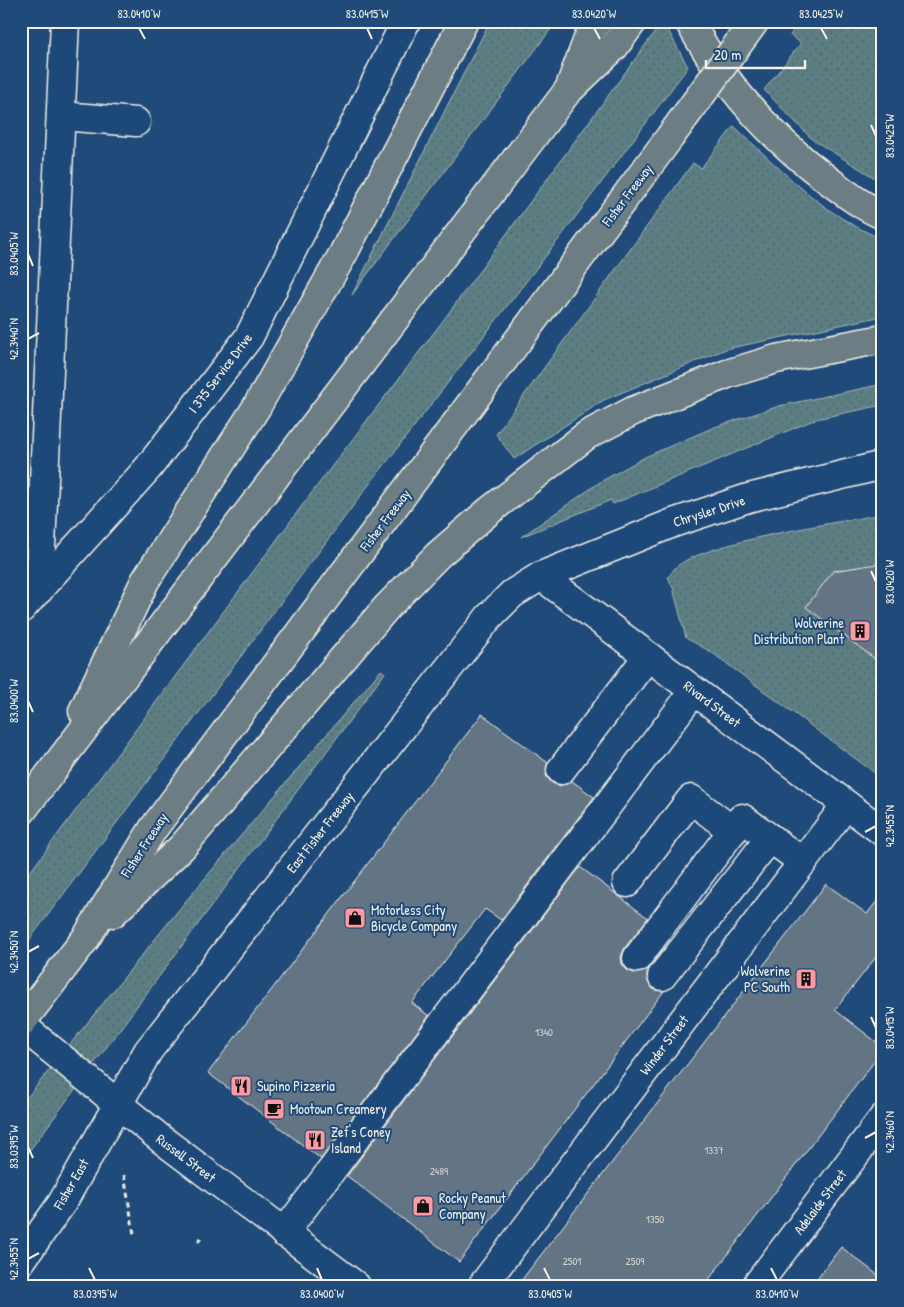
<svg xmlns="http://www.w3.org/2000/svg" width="904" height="1307" viewBox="0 0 904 1307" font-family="'Patrick Hand',sans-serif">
	<defs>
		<pattern id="grass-dots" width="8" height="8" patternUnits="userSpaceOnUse" patternTransform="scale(1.25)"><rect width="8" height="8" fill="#5c7e83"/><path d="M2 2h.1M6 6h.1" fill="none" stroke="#536668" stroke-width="1.8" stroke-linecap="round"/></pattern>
	</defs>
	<rect width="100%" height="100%" fill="#1f4a7a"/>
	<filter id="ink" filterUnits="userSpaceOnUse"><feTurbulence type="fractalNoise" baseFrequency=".02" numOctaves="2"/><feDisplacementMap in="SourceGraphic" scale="10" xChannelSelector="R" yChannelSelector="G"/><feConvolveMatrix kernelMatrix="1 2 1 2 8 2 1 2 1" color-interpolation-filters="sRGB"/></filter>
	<g filter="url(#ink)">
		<!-- grass -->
		<g fill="url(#grass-dots)" stroke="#a8b8b6">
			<polygon points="490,21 557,21 352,295"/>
			<polygon points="663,21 688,67 562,235 365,490 21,951 21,884 310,495 442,322"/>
			<polygon points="800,21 883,21 883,183 813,140 764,90 801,43 790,35"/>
			<path d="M734 126C779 168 825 217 883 239V316L726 349 604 400 514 459 496 434 693 163 701 168Z"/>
			<polygon points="883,384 883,405 816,419 613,504 611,500 521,537 600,482 645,457 712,428 779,406"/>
			<path d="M883 514V779L711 652 686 638 673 588 668 577C671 574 673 570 675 568 702 542 840 522 883 514Z"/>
			<polygon points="381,670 385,673 21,1162 21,1105 185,902"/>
		</g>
		<!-- building -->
		<g fill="#647584" stroke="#f4f1e8">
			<polygon points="883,563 883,665 806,607 833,571"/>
			<polygon points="482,714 548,763 546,776 552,783 559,786 572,781 594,797 501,920 485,909 412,1003 429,1016 321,1159 208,1073"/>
			<polygon points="580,867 648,918 624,949 621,957 622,964 627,970 635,973 643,972 649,968 647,974 648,982 653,989 664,991 459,1262 347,1176"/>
			<polygon points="826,884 867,914 883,893 883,948 835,1010 883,1047 883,1050 704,1286 517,1286"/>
			<polygon points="841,1247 883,1279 883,1286 812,1286"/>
		</g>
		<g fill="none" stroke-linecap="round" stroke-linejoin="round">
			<!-- minor casing -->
			<g stroke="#f4f1e8" stroke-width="31">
				<g id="minor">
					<polyline points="61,116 136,122"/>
					<polyline points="541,576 883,832"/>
					<polyline points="39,590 65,21"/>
					<polyline points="21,609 148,468 249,337 406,21"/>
					<polyline points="561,770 648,656"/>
					<polyline points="627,883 691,799 733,831"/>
					<polyline points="637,958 742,818 803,862"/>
					<polyline points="662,976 770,838"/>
					<polyline points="21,1025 161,1139 356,1286"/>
					<polyline points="284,1233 694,691"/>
					<polyline points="21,1261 62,1203 148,1051 489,617 512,594 541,576 673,523 748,498 883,465"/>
					<polyline points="482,1286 846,805"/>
					<polyline points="756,1286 883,1118"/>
				</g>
			</g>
			<!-- highway casing -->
			<g stroke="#f4f1e8" stroke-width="31">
				<g id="highway">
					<path d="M689 21C724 85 770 137 828 180 845 193 863 207 883 215"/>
					<polyline points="571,84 591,31 598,21"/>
					<polyline points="83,711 145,581 256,408 343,254 464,21"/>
					<polyline points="21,812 567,92 614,47 633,21"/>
					<polyline points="113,913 182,847 387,607 438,555 489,511 587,435 633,411 727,374 776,359 883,339"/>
					<polyline points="21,1023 86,938 153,829 670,137"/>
				</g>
			</g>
			<!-- path -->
			<g stroke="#f4f1e8" stroke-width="3" stroke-dasharray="5 4" stroke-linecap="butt">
				<polyline points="877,524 883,556"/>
				<polyline points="124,1175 134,1234"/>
				<polyline points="198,1242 203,1235"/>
			</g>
			<!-- minor -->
			<use href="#minor" stroke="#1f4a7a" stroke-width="28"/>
			<!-- highway -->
			<use href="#highway" stroke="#6c7e84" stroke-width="28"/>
			<!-- highway-bridge casing -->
			<g stroke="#f4f1e8" stroke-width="31" stroke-linecap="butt">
				<polyline id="highway-bridge" points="670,137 755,21"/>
			</g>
			<!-- highway-bridge -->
			<use href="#highway-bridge" stroke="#6c7e84" stroke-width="28"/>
		</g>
	</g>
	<!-- ticks -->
	<path fill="none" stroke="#f4f1e8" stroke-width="2" d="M139 28 145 39M367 28 372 39M594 28 600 39M821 28 827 39M871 125 876 136M28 254 33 266M28 339 39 333M871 571 876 582M28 701 33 712M865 832 876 826M28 952 39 946M871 1017 876 1028M865 1138 876 1132M28 1147 33 1158M28 1259 39 1253M89 1268 95 1280M317 1268 322 1280M544 1268 550 1280M771 1268 777 1280"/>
	<!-- icons -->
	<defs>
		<g id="building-square" transform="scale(1.125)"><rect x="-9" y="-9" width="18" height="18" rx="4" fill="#ff9aa2" stroke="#1f4a7a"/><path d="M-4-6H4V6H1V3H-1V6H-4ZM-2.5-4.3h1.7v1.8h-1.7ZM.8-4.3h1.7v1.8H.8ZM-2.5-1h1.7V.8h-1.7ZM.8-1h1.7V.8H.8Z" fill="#111"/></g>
		<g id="shop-square" transform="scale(1.125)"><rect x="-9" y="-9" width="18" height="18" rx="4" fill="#ff9aa2" stroke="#1f4a7a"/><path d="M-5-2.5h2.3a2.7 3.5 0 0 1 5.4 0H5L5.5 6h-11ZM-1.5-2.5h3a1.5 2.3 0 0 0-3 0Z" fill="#111"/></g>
		<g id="restaurant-square" transform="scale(1.125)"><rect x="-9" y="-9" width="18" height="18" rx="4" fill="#ff9aa2" stroke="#1f4a7a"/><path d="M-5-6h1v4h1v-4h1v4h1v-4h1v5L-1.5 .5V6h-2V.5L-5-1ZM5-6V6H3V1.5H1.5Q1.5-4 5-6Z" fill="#111"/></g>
		<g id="cafe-square" transform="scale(1.125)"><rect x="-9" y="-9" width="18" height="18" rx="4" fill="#ff9aa2" stroke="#1f4a7a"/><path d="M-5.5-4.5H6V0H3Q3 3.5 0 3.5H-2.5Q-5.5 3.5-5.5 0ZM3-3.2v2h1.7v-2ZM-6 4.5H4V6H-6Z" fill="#111"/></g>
	</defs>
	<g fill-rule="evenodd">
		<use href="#building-square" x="860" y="631"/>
		<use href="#shop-square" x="355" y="918"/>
		<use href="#building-square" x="806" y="979"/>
		<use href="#restaurant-square" x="241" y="1086"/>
		<use href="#cafe-square" x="274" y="1109"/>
		<use href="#restaurant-square" x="315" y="1140"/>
		<use href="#shop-square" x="423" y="1206"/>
	</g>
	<g text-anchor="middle" stroke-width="4" stroke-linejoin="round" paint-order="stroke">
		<!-- number labels -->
		<g font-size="11" fill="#d0d2cf">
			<text x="544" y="1036">1340</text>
			<text x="714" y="1154">1337</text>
			<text x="439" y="1175">2489</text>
			<text x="655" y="1223">1350</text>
			<text x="572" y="1265">2501</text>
			<text x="635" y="1265">2509</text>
		</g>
		<!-- street labels -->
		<g font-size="14" fill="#f4f1e8" stroke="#1f4a7a">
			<text transform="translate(627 195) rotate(-53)" y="5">Fisher Freeway</text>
			<text transform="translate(220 373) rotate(-53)" y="5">I 375 Service Drive</text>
			<text transform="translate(709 511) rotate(-18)" y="5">Chrysler Drive</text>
			<text transform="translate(385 520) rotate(-53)" y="5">Fisher Freeway</text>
			<text transform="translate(712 704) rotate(37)" y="5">Rivard Street</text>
			<text transform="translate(320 832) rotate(-52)" y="5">East Fisher Freeway</text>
			<text transform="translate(144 845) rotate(-57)" y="5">Fisher Freeway</text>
			<text transform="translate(664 1045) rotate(-53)" y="5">Winder Street</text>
			<text transform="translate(186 1158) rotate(37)" y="5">Russell Street</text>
			<text transform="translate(71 1184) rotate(-60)" y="5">Fisher East</text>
			<text transform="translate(820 1202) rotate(-53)" y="5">Adelaide Street</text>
		</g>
		<!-- poi labels -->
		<g font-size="14" fill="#f4f1e8" stroke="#1f4a7a" text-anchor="start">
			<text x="844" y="628" text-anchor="end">Wolverine<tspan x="844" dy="16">Distribution Plant</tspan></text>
			<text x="371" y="915">Motorless City<tspan x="371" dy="16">Bicycle Company</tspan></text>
			<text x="790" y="976" text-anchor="end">Wolverine<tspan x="790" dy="16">PC South</tspan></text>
			<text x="257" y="1091">Supino Pizzeria</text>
			<text x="290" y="1114">Mootown Creamery</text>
			<text x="331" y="1137">Zef's Coney<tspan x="331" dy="16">Island</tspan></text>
			<text x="439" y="1203">Rocky Peanut<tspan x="439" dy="16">Company</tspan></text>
		</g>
	</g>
	<!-- margin -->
	<rect width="904" height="1307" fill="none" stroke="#1f4a7a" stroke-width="55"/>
	<!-- scale -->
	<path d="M706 60v8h99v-8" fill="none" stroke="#f4f1e8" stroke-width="2.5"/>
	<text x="714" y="60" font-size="15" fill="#f4f1e8" stroke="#1f4a7a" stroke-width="4" paint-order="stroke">20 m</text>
	<rect x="28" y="28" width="848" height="1252" fill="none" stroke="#f4f1e8" stroke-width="2"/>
	<g font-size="12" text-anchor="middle" fill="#f4f1e8">
		<text x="139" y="18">83.0410°W</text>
		<text x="367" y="18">83.0415°W</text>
		<text x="594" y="18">83.0420°W</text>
		<text x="821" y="18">83.0425°W</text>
		<text transform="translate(890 136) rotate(-90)" y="4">83.0425°W</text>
		<text transform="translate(14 254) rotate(-90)" y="4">83.0405°W</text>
		<text transform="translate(14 339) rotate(-90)" y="4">42.3440°N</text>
		<text transform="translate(890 582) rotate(-90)" y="4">83.0420°W</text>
		<text transform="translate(14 701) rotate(-90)" y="4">83.0400°W</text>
		<text transform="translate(890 826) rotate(-90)" y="4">42.3455°N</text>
		<text transform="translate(14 952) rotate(-90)" y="4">42.3450°N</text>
		<text transform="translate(890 1028) rotate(-90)" y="4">83.0415°W</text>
		<text transform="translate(890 1132) rotate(-90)" y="4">42.3460°N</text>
		<text transform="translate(14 1147) rotate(-90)" y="4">83.0395°W</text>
		<text transform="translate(14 1259) rotate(-90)" y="4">42.3455°N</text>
		<text x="95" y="1298">83.0395°W</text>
		<text x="322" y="1298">83.0400°W</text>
		<text x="550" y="1298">83.0405°W</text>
		<text x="777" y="1298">83.0410°W</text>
	</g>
</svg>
